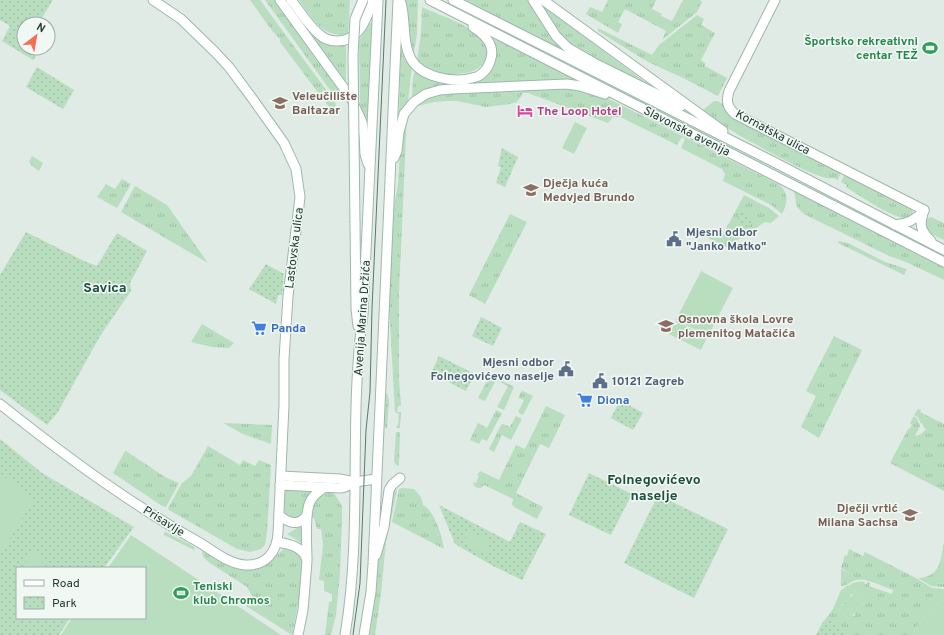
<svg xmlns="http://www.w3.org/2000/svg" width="944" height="635" viewBox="0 0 944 635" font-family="Overpass,sans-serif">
	<defs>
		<pattern id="grass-tufts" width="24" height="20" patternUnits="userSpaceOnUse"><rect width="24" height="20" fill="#b8debf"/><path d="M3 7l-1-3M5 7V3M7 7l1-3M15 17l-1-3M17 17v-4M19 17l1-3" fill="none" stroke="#9ebfa5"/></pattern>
		<pattern id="park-dots" width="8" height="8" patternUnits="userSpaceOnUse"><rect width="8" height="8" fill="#b8debf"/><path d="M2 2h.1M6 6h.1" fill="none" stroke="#9ebfa5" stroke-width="1.8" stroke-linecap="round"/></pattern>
	</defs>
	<rect width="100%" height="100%" fill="#e0ebe5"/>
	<!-- grass -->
	<g fill="url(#grass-tufts)" fill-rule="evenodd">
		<polygon points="250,0 260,0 335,102 336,105 332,111 280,42 280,39 273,32"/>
		<polygon points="265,0 275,0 344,94 345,97 342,101 338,101"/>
		<path d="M299 0H350L348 35C321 37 313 19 299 0Z"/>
		<path d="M406 0H418L417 34 413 58C408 39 405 20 406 0Z"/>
		<polygon points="462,0 528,0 553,38 564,50 563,52"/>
		<polygon points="608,0 656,0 652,9 662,14 661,16 672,21 683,0 700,0 702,2 697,12 662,40 666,31 625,9 618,22 622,24 618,33 586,14 590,7 602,12"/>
		<polygon points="539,3 656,90 657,91 572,47 559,34"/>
		<path d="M422 7C441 16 473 25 485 43 488 46 488 51 487 55 483 70 471 73 456 74 453 75 448 76 444 75 434 74 425 67 417 61L421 33Z"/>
		<polygon points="292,9 312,33 346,43 346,83"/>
		<polygon points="697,15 704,19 701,25 715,33 701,60 705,63 705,66 727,78 718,96 681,77 648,62 598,31 598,28 652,55 659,45"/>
		<polygon points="370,23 372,23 367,122 360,109 359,40"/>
		<path d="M494 39 527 54 581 82 437 86 426 89 412 97 413 77 415 70 438 82 489 72C498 60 498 53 494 39Z"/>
		<polygon points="401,48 405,60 412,67 408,101 399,114"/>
		<path d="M567 87 607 98 778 184C789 192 788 203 782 214L771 205 723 181 725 174 722 169 681 148 685 139 682 137 677 145 620 117H613L608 123 528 93H523L517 102 510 104 486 107 457 101H448L434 102 418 106 416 105 423 100 438 94 471 91Z"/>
		<path d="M714 101H717L723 104 725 110 731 115 841 172 838 180 833 178C831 178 829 179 827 178 812 177 711 122 703 110Z"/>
		<polygon points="407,115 399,292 399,379 401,406 398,406 397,412 401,412 400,428 396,428 398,424 399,414 395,412 389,305 394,206 398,184 401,133"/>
		<polygon points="32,156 43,163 39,171 32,166 29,162"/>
		<path d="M845 174 912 209 913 215 908 219C890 217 862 197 846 187L847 185 841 182Z"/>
		<polygon points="122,179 131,184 117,208 97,197 106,184 115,189"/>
		<polygon points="135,186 167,205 208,263 121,212"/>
		<polygon points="795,190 944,264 944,280 906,262 889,256 804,214 797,207 794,192"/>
		<polygon points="744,195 769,208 779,216 771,223 765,222 727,247 700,234 704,231 721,238"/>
		<polygon points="510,214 527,222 485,304 469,295"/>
		<polygon points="931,217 944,223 944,240 927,232 924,221 926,219"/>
		<polygon points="839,241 848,243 885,262 907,269 904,275 838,243"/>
		<polygon points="202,324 234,343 229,348 212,347 191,342"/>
		<polygon points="834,336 862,350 819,438 801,427 816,396 806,391"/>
		<polygon points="487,376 493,376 514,387 504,410 497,407 508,386 496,380 485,401 478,398 487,381 484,379"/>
		<polygon points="523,391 533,396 523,415 518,412 524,400 519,398 519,396 521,392"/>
		<polygon points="387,393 389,400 387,429 384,426 386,394"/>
		<polygon points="546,406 565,415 549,448 540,444 516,493 543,507 537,519 514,507 512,504 513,499 484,485 481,488 478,488 474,486 473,482 476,483 479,476 477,475 480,471 499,480 516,445 525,449"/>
		<polygon points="918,409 921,410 920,412 944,424 944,491 890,463 908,429 909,429 912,425 910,423 914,416 917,418 920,426 915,436 921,434 926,429 924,428 922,423 921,424 918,417 914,415"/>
		<polygon points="496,410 502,413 487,441 482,439 479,444 470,440 478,423 487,428"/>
		<polygon points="516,416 522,419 511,440 502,435 494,452 489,449 501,425 503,424 510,427"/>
		<polygon points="223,423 272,425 271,444 243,434"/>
		<polygon points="396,432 400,432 399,466 395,464 394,461"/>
		<polygon points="208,446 240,465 243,460 255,466 259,460 271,465 267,533 265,545 261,549 250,552 237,549 169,510 168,508 182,483 191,476"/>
		<polygon points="125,451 126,451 165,477 179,483 166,507 162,506 113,473"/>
		<path d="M402 488 414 489 421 497 423 505C434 510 443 538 444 549L392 522 399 489Z"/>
		<polygon points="394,489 397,491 386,542 381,593 375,635 370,635 380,549 391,495"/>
		<polygon points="285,490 314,491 304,515 291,520 283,513 283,494"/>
		<path d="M325 493H334L342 506V517L340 574 336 615 331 635H325L329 602 332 601V594L324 591V581L319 580 323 545 321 529H317L314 518H311C311 507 314 497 325 493Z"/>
		<polygon points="302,525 303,526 303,544 287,534"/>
		<polygon points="166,532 193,546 195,548 194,550 164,535 164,533"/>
		<path d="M944 543V554L936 583 944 584V587L931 586 918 578C941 577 940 560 944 543Z"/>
		<path d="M286 547C294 549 300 552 302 561L300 594 292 635 246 606 252 596 247 587 210 563 203 557 202 551 231 565 272 559Z"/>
		<path d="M849 549 863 556 865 552 916 578 932 588 944 589V600C931 608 918 621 913 635H842L824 621 833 609 841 590C849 585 856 580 865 582L864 584H866L867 582 870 583 869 586 892 594 893 590C884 587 865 577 856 580 850 582 847 586 841 586V569L851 574 841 568 845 555 847 556ZM856 591 866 600 862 604 863 605H861L854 613 855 615 854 616 852 615 849 619 839 610 843 606 841 605 843 604 844 605 851 597 850 596 851 594 853 595Z"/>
	</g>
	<!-- park -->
	<g fill="url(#park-dots)">
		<polygon points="0,0 53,0 38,24 24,24 24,48 32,51 31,53 36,56 33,60 2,41 10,26 0,20"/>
		<polygon points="37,67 74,90 63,109 26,87"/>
		<polygon points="502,148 518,157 505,187 496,183 501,167 498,166"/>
		<polygon points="743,209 753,221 749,226 741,225 739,224 738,217"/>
		<polygon points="26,232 84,261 97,266 117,233 147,251 130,283 131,291 100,336 58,412 47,425 0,390 0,275"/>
		<polygon points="266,264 284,274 282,295 278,295 276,304 249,289"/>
		<polygon points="481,317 502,328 493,346 472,336"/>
		<polygon points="439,356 475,374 466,391 431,373"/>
		<polygon points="620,400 643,413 633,430 611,418"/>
		<polygon points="0,439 42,473 134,527 104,568 17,568 17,618 70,618 59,635 0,635"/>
		<polygon points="589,473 632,494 611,535 569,515"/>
		<polygon points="658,495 728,529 694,598 624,563"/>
		<polygon points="439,505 510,542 520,522 546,534 522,580 493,566 455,544"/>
		<polygon points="828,617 845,635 816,635 822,623"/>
	</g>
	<!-- garden -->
	<g fill="#b8debf">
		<polygon points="575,122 587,128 574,154 562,148"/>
		<polygon points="701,271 733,288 708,336 676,320"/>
		<polygon points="676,321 707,337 701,350 669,334"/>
		<polygon points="0,473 33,500 0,555"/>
		<polygon points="470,531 491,542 485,554 463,543"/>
		<polygon points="131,535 281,635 61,635 72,618 145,618 145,568 108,568"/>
		<polygon points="32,552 44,559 39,568 22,568"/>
		<polygon points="944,554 944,584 935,583"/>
		<polygon points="856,591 866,600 849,619 839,610"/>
		<path d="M944 600V635H913C918 621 931 608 944 600Z"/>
	</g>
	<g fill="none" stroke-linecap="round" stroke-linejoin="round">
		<!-- secondary casing -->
		<g stroke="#9eb8ac" stroke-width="11">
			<g id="secondary">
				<polyline points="280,0 351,98 362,122 364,136 365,154 368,164"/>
				<path d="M291 0C300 11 308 25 319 34 324 39 330 41 336 41 359 42 367 18 373 0"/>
				<polyline points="430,0 944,262"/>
				<polyline points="453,0 770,160 944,250"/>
				<polyline points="533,0 556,36 568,48 594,63 681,106"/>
				<polyline points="543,0 723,131"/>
				<path d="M775 0 729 91C726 101 727 107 735 114L924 210"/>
				<path d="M401 3C406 20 402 41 410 57 420 78 455 84 476 77 480 76 484 72 487 68 498 49 489 37 473 27"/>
				<polyline points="394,158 397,151 399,132 404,114 414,102 426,94 440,90 452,89 567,84 580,86 605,94"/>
				<path d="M924 210C919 225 920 230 931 241"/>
				<polyline points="355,223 356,309 358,326"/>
				<path d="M895 225C907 224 915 220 924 211"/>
				<path d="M0 404C64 455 130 504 202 544 214 552 230 564 245 565 266 566 277 552 278 533L284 405V359L288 296 300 197 296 169 284 143 252 98 229 67 215 52 181 19 153 0"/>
				<polyline points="281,476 340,479 355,482"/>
				<polyline points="280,485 340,488 345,487 355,482 376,479"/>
				<path d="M279 515C288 523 299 527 307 515"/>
				<path d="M277 542C290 544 304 547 307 561L303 610 298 635"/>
				<polyline points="376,555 384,527 389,490 392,485 400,478"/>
				<path d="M307 559C307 546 304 510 311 500 314 494 320 491 325 487"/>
				<path d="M345 635C363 529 348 421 363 314L378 0"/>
				<polyline points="364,635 371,592 373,564 398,0"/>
			</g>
		</g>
		<!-- secondary -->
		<use href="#secondary" stroke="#fff" stroke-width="9"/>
		<!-- tram -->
		<polyline stroke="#5a786d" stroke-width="1" points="353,635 360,583 366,430 370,392 372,308 386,0"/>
		<!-- secondary-bridge casing -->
		<g stroke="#9eb8ac" stroke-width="11" stroke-linecap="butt">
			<polyline id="secondary-bridge" points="355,223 353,55 355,19 363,0"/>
		</g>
		<!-- secondary-bridge -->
		<use href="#secondary-bridge" stroke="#fff" stroke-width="9"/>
	</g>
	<!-- icons -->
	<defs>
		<g id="stadium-bare" transform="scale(1.2)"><path d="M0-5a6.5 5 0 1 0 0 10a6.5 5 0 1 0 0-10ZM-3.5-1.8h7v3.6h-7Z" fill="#2e9e5b" stroke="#f1f8f4" stroke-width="2.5" paint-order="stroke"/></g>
		<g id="university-bare" transform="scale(1.2)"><path d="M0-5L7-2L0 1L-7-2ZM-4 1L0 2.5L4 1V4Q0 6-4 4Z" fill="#8d6e63" stroke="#f1f8f4" stroke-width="2.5" paint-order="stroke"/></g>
		<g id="hotel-bare" transform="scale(1.2)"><path d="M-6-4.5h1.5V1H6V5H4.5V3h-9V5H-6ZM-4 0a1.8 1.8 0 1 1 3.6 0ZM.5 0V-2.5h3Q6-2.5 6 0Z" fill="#d1479c" stroke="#f1f8f4" stroke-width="2.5" paint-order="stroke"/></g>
		<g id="school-bare" transform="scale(1.2)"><path d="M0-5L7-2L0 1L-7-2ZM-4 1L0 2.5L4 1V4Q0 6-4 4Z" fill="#8d6e63" stroke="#f1f8f4" stroke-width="2.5" paint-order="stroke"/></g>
		<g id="civic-bare" transform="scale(1.2)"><path d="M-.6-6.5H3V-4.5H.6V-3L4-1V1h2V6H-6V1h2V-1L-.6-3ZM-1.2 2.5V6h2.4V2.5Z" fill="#5c6f8a" stroke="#f1f8f4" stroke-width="2.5" paint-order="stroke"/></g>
		<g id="supermarket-bare" transform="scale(1.2)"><path d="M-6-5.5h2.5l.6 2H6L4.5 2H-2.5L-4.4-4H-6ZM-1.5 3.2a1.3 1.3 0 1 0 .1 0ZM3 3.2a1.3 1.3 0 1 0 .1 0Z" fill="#3f7fe0" stroke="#f1f8f4" stroke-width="2.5" paint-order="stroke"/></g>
	</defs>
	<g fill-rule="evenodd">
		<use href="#stadium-bare" x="930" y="48"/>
		<use href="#university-bare" x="280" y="103"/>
		<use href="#hotel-bare" x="525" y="111"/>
		<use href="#school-bare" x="531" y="190"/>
		<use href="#civic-bare" x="674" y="239"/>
		<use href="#school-bare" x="666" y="326"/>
		<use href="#supermarket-bare" x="259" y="328"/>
		<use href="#civic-bare" x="566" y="369"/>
		<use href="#civic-bare" x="600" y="381"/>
		<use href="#supermarket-bare" x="585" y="400"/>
		<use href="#school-bare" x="910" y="515"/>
		<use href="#stadium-bare" x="181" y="593"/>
	</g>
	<g text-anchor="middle" stroke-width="3" stroke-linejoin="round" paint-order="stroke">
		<!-- leisure labels -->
		<g font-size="12" font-weight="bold" fill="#27864d" stroke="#f1f8f4" text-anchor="end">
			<text x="918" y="45">Športsko rekreativni<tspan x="918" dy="14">centar TEŽ</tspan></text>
			<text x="193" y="590" text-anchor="start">Teniski<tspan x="193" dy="14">klub Chromos</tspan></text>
		</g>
		<!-- education labels -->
		<g font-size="12" font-weight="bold" fill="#785e54" stroke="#f1f8f4" text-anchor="start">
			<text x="292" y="100">Veleučilište<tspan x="292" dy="14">Baltazar</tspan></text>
			<text x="543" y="187">Dječja kuća<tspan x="543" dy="14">Medvjed Brundo</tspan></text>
			<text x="678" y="323">Osnovna škola Lovre<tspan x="678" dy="14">plemenitog Matačića</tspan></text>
			<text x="898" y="512" text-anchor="end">Dječji vrtić<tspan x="898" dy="14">Milana Sachsa</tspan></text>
		</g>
		<!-- hotel labels -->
		<g font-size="12" font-weight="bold" fill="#b23c85" stroke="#f1f8f4" text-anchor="start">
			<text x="537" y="115">The Loop Hotel</text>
		</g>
		<!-- street labels -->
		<g font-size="12" fill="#203c32" stroke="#f1f8f4">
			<text transform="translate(687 131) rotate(27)" y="4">Slavonska avenija</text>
			<text transform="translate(773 132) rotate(28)" y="4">Kornatska ulica</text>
			<text transform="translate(294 248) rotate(-83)" y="4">Lastovska ulica</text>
			<text transform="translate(362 318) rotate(-86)" y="4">Avenija Marina Držića</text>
			<text transform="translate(164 521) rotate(32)" y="4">Prisavlje</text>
		</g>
		<!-- service labels -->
		<g font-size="12" font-weight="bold" fill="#4e5e75" stroke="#f1f8f4" text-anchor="start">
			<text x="686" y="236">Mjesni odbor<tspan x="686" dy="14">"Janko Matko"</tspan></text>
			<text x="554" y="366" text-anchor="end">Mjesni odbor<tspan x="554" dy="14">Folnegovićevo naselje</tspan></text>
			<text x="612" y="385">10121 Zagreb</text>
		</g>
		<!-- shop labels -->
		<g font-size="12" font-weight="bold" fill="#366cbe" stroke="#f1f8f4" text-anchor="start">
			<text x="271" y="332">Panda</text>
			<text x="597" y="404">Diona</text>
		</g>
		<!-- quarter labels -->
		<g font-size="14" font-weight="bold" fill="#1c4f3e" stroke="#f1f8f4">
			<text x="105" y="292">Savica</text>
			<text x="654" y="484">Folnegovićevo<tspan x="654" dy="16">naselje</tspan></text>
		</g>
	</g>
	<!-- legend -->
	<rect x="16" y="567" width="130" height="52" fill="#f1f8f4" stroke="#9dada6"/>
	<rect x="24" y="580" width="20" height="6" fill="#ffffff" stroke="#9dada6"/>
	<text x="52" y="587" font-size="12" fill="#203c32">Road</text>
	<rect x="24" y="597" width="20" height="12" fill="url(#park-dots)" stroke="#9dada6"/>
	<text x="52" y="607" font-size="12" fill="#203c32">Park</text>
	<!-- north arrow -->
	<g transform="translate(36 36) rotate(31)"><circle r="19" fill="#f1f8f4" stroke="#9dada6"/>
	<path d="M0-3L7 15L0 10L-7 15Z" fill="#f66d53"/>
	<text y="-6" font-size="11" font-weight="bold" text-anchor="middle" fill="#203c32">N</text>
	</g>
</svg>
